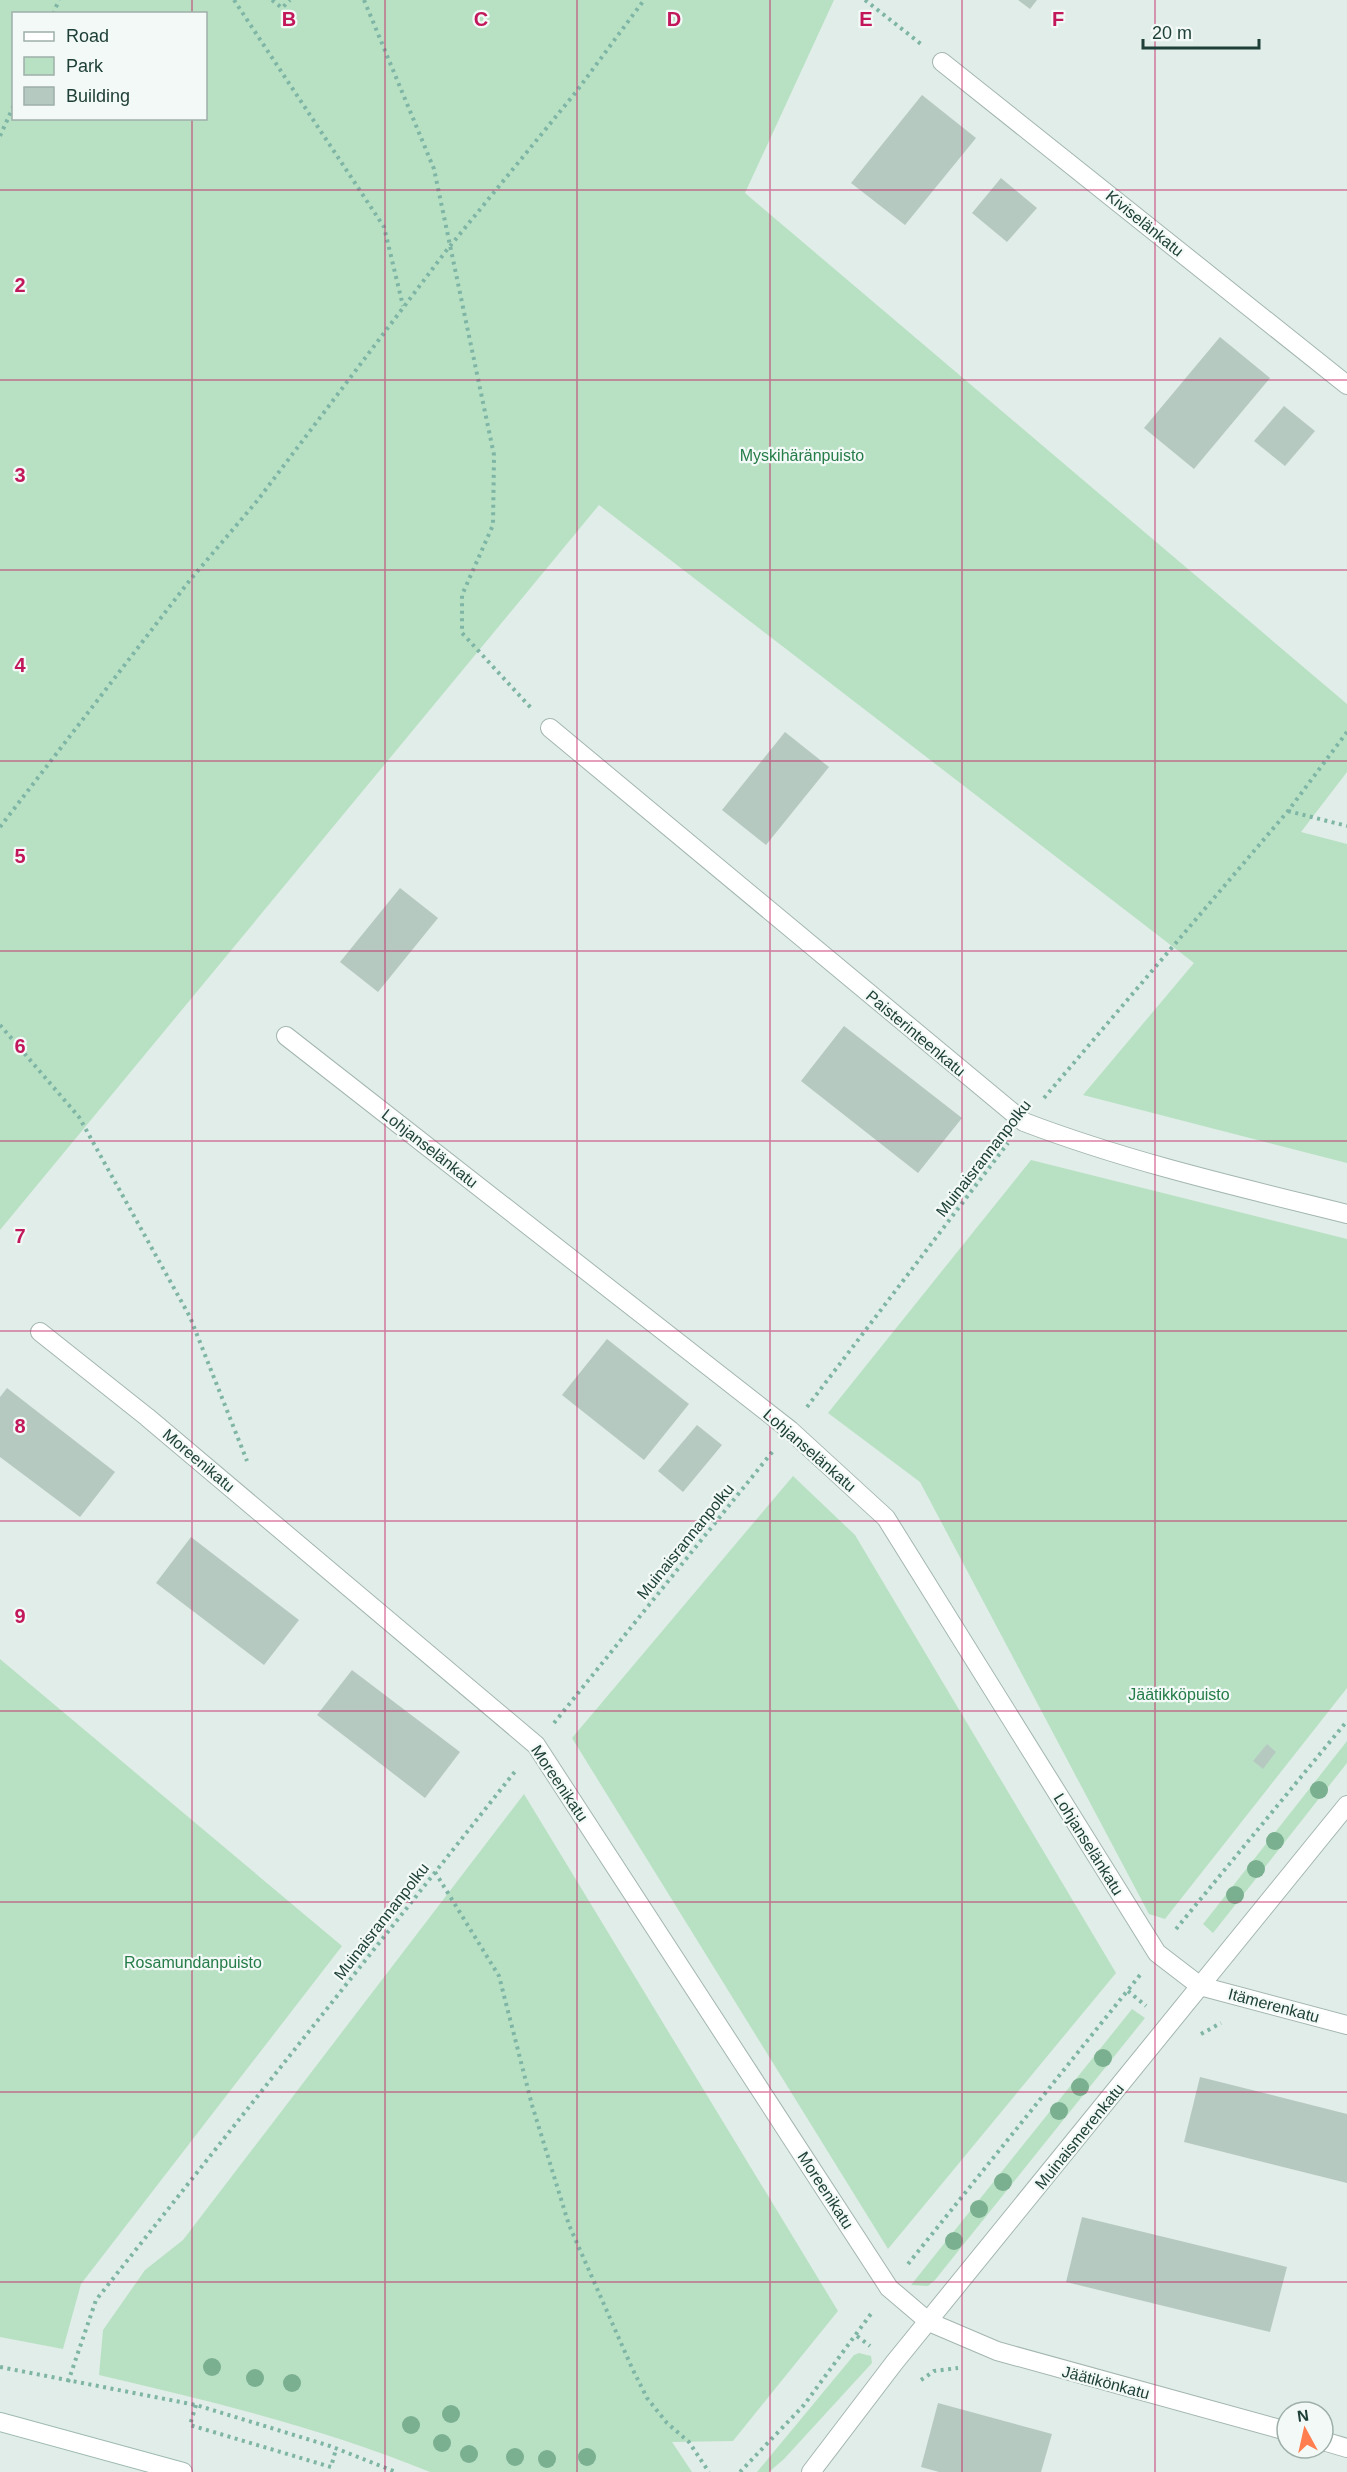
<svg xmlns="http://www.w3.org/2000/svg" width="1347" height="2472" viewBox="0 0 1347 2472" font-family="Arial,sans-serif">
	<rect width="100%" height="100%" fill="#e1ede8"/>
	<!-- green -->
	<g fill="#b8e1c4" fill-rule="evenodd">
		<path d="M0 0H834L745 193 1347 704V772L1301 832 1347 844V1163L1083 1095 1194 963 599 505 0 1230ZM14 14H206V118H14Z"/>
		<polygon points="1031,1160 1347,1239 1347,1688 1165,1919 1149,1914 920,1482 828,1413"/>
		<polygon points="793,1476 855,1535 1116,1973 888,2249 572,1738"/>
		<polygon points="0,1659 342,1946 81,2284 63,2349 0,2337"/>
		<polygon points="1347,1741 1347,1763 1213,1933 1203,1924"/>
		<path d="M524 1794 838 2311 733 2441 672 2442 692 2472H430C323 2428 210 2401 99 2375L103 2330 145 2270 183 2240Z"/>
		<polygon points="1132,2009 1145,2018 935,2280 928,2286 911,2285"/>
		<polygon points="859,2353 871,2356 872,2363 784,2459 769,2472 757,2472 854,2355"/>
	</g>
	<!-- building -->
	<g fill="#b6c9c1">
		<polygon points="1018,0 1037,0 1030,9"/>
		<polygon points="922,95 976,138 905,225 851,183"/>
		<polygon points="1001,178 1037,208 1007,242 972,213"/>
		<polygon points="1220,337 1270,378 1194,469 1144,428"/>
		<polygon points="1284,406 1315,431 1285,466 1254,441"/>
		<polygon points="785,732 829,767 766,845 722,810"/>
		<polygon points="400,888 438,918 378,992 340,962"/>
		<polygon points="844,1026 962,1118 918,1173 801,1081"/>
		<polygon points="607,1339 689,1404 644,1460 562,1395"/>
		<polygon points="7,1388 115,1472 80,1517 0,1457 0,1397"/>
		<polygon points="697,1425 722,1445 683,1492 658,1471"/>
		<polygon points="191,1537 299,1620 264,1665 156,1583"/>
		<polygon points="352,1670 460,1752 425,1798 317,1715"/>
		<polygon points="1267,1744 1276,1752 1263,1769 1253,1761"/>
		<polygon points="1200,2077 1347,2114 1347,2183 1184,2142"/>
		<polygon points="1082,2217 1287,2267 1270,2332 1066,2282"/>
		<polygon points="938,2403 1052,2434 1041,2472 939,2472 921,2467"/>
	</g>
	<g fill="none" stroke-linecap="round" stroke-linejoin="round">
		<!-- street casing -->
		<g stroke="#a3b6b0" stroke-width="20">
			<g id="street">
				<polyline points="942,62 1347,385"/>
				<path d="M550 728 1024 1122C1129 1162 1238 1187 1347 1214"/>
				<polyline points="286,1036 790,1430 886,1518 1157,1953 1200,1986 1347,2025"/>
				<polyline points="40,1332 147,1417 536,1745 889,2288 929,2322 997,2351 1287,2431"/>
				<polyline points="1323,2441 1347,2448"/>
				<polyline points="811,2472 894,2363 1347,1805"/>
			</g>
		</g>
		<!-- secondary casing -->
		<g stroke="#9ebab1" stroke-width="20">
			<polyline id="secondary" points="0,2422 183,2472"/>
		</g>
		<!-- path -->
		<g stroke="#7eb5a5" stroke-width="4" stroke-dasharray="3 4.5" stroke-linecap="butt">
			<polyline points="234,0 384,227 403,306"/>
			<polyline points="272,0 282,8 290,0"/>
			<polyline points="364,0 434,169 494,455 493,525 462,595 462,633 531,708"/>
			<polyline points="865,0 921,44"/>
			<polyline points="53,14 59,0"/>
			<polyline points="0,136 14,105"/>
			<polyline points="1288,811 1347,826"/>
			<polyline points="0,827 190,580 257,501 446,251 576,92 644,0"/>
			<polyline points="0,1025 79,1117 190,1317 247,1461"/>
			<polyline points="1044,1098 1288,811 1347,732"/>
			<polyline points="807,1407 1008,1143"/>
			<polyline points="554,1723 773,1451"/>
			<polyline points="435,1872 499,1976 532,2105 569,2225 632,2368 647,2398 667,2423 689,2442 709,2472"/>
			<polyline points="1176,1929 1347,1721"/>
			<polyline points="1128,1991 1146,2006"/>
			<polyline points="1201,2034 1221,2023"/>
			<polyline points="908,2264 1140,1975"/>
			<polyline points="857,2336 870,2346"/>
			<polyline points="0,2367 196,2405 330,2446 396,2472"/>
			<polyline points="921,2380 934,2371 958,2368"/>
			<polyline points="68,2382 96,2300 517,1769"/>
			<polyline points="196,2405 190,2425 331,2467 336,2449"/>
			<polyline points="740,2472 804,2405 873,2311"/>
		</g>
		<!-- street -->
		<use href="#street" stroke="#fff" stroke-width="18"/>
		<!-- secondary -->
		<use href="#secondary" stroke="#fff" stroke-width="18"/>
	</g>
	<!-- trees -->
	<g fill="#7aaf90">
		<circle cx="1319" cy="1790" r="9"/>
		<circle cx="1275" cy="1841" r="9"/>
		<circle cx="1256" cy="1869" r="9"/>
		<circle cx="1235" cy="1895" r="9"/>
		<circle cx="1103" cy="2058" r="9"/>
		<circle cx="1080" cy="2087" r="9"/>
		<circle cx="1059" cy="2111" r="9"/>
		<circle cx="1003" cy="2182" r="9"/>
		<circle cx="979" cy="2209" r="9"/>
		<circle cx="954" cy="2241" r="9"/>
		<circle cx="212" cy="2367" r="9"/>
		<circle cx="255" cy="2378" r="9"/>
		<circle cx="292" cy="2383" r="9"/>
		<circle cx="451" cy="2414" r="9"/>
		<circle cx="411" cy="2425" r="9"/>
		<circle cx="442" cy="2443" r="9"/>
		<circle cx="469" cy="2454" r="9"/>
		<circle cx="515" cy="2457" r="9"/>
		<circle cx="587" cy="2457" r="9"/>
		<circle cx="547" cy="2459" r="9"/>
	</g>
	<!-- grid -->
	<path fill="none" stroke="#c2185b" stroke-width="1.5" stroke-opacity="0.55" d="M192 0V14M385 0V2472M577 0V2472M770 0V2472M962 0V2472M1155 0V2472M192 118V2472M0 190H1347M0 380H1347M0 570H1347M0 761H1347M0 951H1347M0 1141H1347M0 1331H1347M0 1521H1347M0 1711H1347M0 1902H1347M0 2092H1347M0 2282H1347"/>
	<g text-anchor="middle" stroke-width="4.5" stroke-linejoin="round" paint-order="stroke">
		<!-- street labels -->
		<g font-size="16" fill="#1f4038" stroke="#f2f9f6">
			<text transform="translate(1145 223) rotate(39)" y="6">Kiviselänkatu</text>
			<text transform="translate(916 1033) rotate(40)" y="6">Paisterinteenkatu</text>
			<text transform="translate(430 1148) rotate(38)" y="6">Lohjanselänkatu</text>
			<text transform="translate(983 1158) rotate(-52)" y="6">Muinaisrannanpolku</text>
			<text transform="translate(810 1450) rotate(41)" y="6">Lohjanselänkatu</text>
			<text transform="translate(199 1460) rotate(40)" y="6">Moreenikatu</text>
			<text transform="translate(685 1541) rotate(-51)" y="6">Muinaisrannanpolku</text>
			<text transform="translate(560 1783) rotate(56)" y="6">Moreenikatu</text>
			<text transform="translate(1089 1844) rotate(58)" y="6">Lohjanselänkatu</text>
			<text transform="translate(381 1921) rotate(-52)" y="6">Muinaisrannanpolku</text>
			<text transform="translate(1274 2005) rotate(15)" y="6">Itämerenkatu</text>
			<text transform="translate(1079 2136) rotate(-51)" y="6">Muinaismerenkatu</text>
			<text transform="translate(826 2190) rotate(57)" y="6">Moreenikatu</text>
			<text transform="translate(1106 2382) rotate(15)" y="6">Jäätikönkatu</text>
		</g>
		<!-- park labels -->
		<g font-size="16" fill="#257c48" stroke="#f2f9f6">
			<text x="802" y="461">Myskihäränpuisto</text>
			<text x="1179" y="1700">Jäätikköpuisto</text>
			<text x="193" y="1968">Rosamundanpuisto</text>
		</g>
	</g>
	<g font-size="20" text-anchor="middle" font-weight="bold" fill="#c2185b" stroke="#f2f9f6" stroke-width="4.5" stroke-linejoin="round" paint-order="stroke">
		<text x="289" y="26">B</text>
		<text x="481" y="26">C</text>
		<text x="674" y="26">D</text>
		<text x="866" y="26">E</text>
		<text x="1058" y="26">F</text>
		<text x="20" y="292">2</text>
		<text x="20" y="482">3</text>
		<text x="20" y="672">4</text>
		<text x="20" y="863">5</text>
		<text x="20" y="1053">6</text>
		<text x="20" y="1243">7</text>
		<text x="20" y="1433">8</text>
		<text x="20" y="1623">9</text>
	</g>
	<!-- legend -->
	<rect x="12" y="12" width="195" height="108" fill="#f2f9f6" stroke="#9eafaa" stroke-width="1.5"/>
	<rect x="24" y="32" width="30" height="9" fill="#ffffff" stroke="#9eafaa" stroke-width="1.5"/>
	<text x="66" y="42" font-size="18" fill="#1f4038">Road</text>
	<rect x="24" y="57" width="30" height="18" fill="#b8e1c4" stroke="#9eafaa" stroke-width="1.5"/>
	<text x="66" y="72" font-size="18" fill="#1f4038">Park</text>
	<rect x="24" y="87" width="30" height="18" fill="#b6c9c1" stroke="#9eafaa" stroke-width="1.5"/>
	<text x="66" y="102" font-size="18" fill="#1f4038">Building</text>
	<!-- north arrow -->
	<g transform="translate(1305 2430) rotate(352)"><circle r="28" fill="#f2f9f6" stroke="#9eafaa" stroke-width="1.5"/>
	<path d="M0-4.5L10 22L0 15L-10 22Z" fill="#ff7d4e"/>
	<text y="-9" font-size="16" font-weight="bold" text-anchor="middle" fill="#1f4038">N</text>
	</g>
	<!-- scale -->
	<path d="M1143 39v9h116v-9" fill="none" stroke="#1f4038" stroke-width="3"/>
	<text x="1152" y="39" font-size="18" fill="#1f4038" stroke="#f2f9f6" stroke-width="4.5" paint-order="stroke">20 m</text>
</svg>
